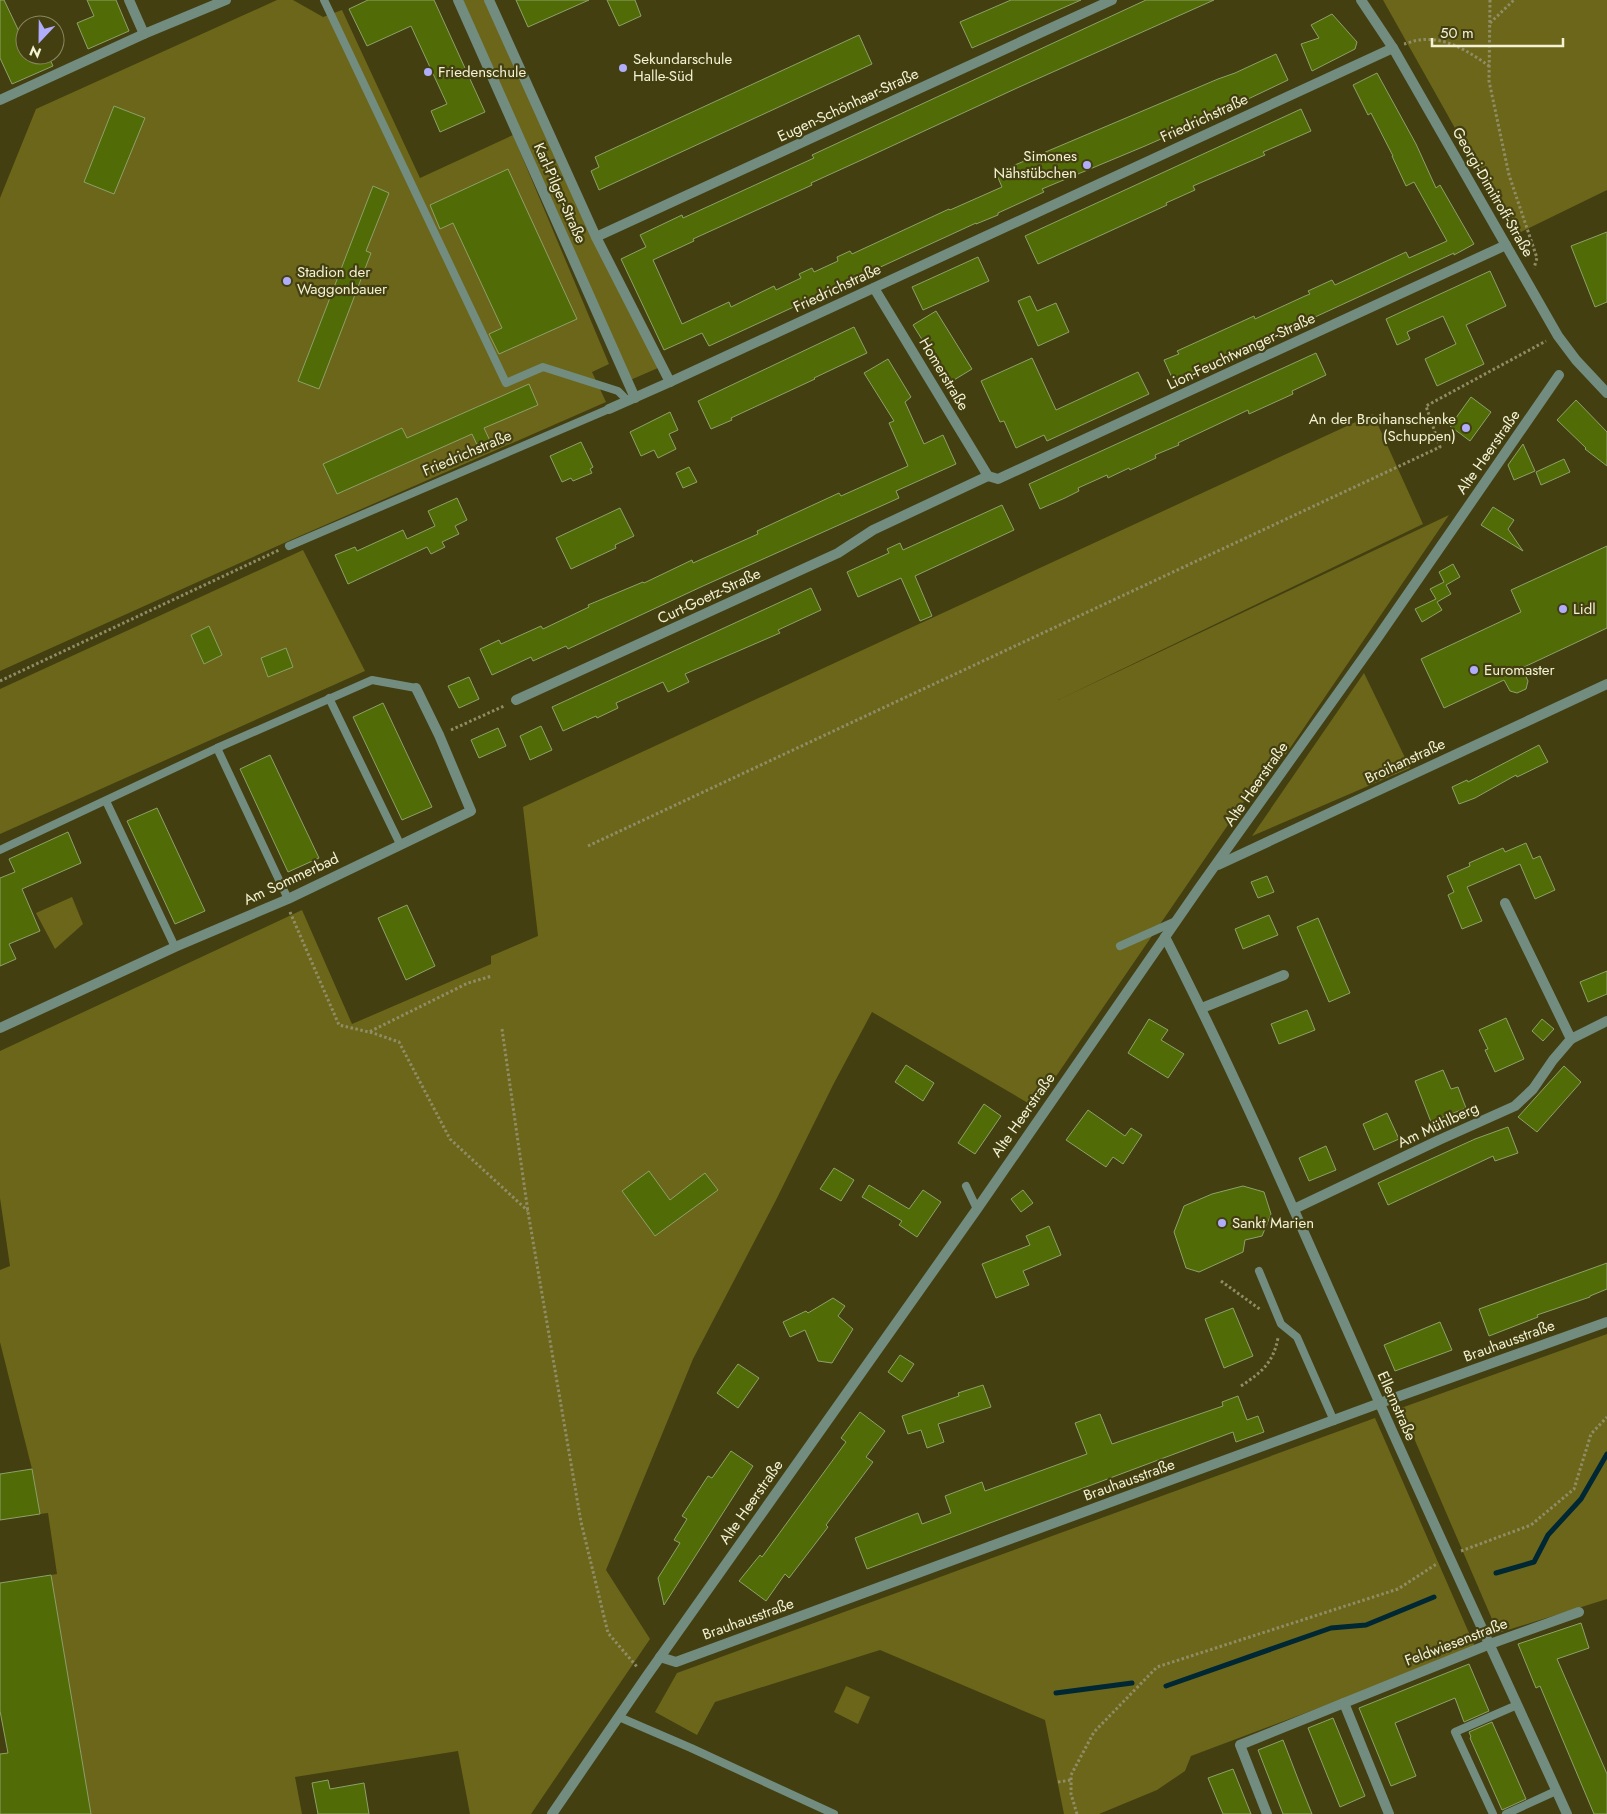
<svg xmlns="http://www.w3.org/2000/svg" width="1607" height="1814" viewBox="0 0 1607 1814" font-family="Jost,sans-serif">
	<rect width="100%" height="100%" fill="#433f11"/>
	<!-- green -->
	<g fill="#6c661a">
		<polygon points="277,0 293,0 323,17 342,10 420,178 513,135 609,364 592,372 606,402 293,539 0,671 0,198 36,109"/>
		<polygon points="463,0 485,0 658,368 628,381"/>
		<polygon points="1383,0 1607,0 1607,190 1515,235"/>
		<polygon points="1373,414 1423,524 1058,700 1449,515 1286,754 1271,762 1035,1107 872,1012 833,1085 776,1200 693,1359 606,1570 650,1639 531,1814 470,1814 458,1751 295,1777 302,1814 91,1814 51,1575 57,1574 48,1513 40,1514 32,1469 0,1342 0,1270 10,1266 0,1198 0,1051 302,910 352,1024 491,964 491,956 538,936 523,807"/>
		<polygon points="303,550 365,671 0,834 0,689"/>
		<polygon points="1364,673 1410,768 1252,836"/>
		<polygon points="72,897 83,924 55,949 36,913"/>
		<polygon points="1607,1334 1607,1599 1498,1633 1401,1408"/>
		<polygon points="1375,1418 1476,1649 1191,1756 1185,1771 1157,1790 1099,1814 1064,1814 1045,1720 880,1650 715,1702 697,1735 655,1712 677,1673"/>
		<polygon points="846,1686 870,1697 858,1724 834,1712"/>
	</g>
	<g fill="none" stroke-linecap="round" stroke-linejoin="round">
		<!-- stream -->
		<g stroke="#002734" stroke-width="5">
			<polyline points="1496,1573 1534,1562 1548,1535 1581,1499 1607,1454"/>
			<polyline points="1166,1686 1331,1628 1366,1625 1434,1597"/>
			<polyline points="1056,1693 1132,1683"/>
		</g>
	</g>
	<!-- building -->
	<g fill="#516b07" stroke="#8da169">
		<polygon points="0,0 4,0 25,44 25,55 48,55 53,66 12,84 0,58"/>
		<polygon points="87,0 116,0 129,31 88,49 77,23 94,16"/>
		<polygon points="368,0 434,0 485,112 440,132 431,111 447,104 411,26 367,46 349,9"/>
		<polygon points="516,0 589,0 528,27"/>
		<polygon points="607,0 635,0 641,16 619,26"/>
		<polygon points="1011,0 1081,0 972,48 960,22"/>
		<polygon points="1146,0 1214,0 1017,88 868,157 811,183 812,185 693,239 694,241 653,260 682,324 729,302 731,307 774,286 776,290 801,278 799,274 812,268 814,272 838,261 837,257 850,251 852,254 949,209 950,210 1002,187 996,173 1218,79 1235,73 1276,54 1288,80 1246,100 1247,101 1145,146 1042,189 1044,192 998,213 998,215 976,224 976,223 709,346 702,333 664,350 621,259 646,247 640,235 682,215 683,218 814,158 812,155"/>
		<polygon points="1332,14 1357,42 1355,49 1312,71 1301,44 1319,38 1311,25"/>
		<polygon points="859,35 872,64 599,190 591,171 599,167 595,157"/>
		<polygon points="1377,73 1416,144 1436,188 1440,185 1474,244 1454,255 1454,253 1174,382 1164,360 1179,354 1177,351 1254,316 1255,319 1305,296 1310,294 1308,291 1332,280 1335,285 1406,252 1409,258 1447,241 1414,182 1406,186 1392,156 1393,156 1371,113 1368,115 1353,85"/>
		<polygon points="114,106 145,118 114,194 84,182"/>
		<polygon points="1301,109 1311,131 1263,152 1265,155 1193,186 1195,190 1166,203 1167,205 1038,264 1025,236"/>
		<polygon points="508,169 577,319 499,354 489,334 502,328 453,223 440,229 430,205"/>
		<polygon points="373,186 389,193 366,251 371,253 319,389 298,381"/>
		<polygon points="1607,232 1607,302 1595,307 1571,246"/>
		<polygon points="978,257 989,281 923,310 912,287"/>
		<polygon points="1490,271 1506,306 1466,325 1484,364 1437,386 1425,359 1456,344 1443,316 1407,332 1410,339 1397,345 1386,319"/>
		<polygon points="1030,296 1037,311 1056,303 1069,332 1038,346 1018,301"/>
		<polygon points="936,311 972,369 949,383 913,325"/>
		<polygon points="854,327 867,353 814,378 815,379 731,418 732,420 711,429 698,401"/>
		<polygon points="1316,353 1326,375 1292,391 1293,394 1249,414 1248,410 1178,443 1179,445 1155,455 1156,458 1130,470 1129,468 1108,478 1107,475 1078,488 1079,491 1065,498 1040,509 1029,484"/>
		<polygon points="1032,358 1056,410 1138,372 1149,394 1047,441 1044,435 1016,448 1004,421 1000,422 981,381"/>
		<polygon points="888,359 911,397 905,402 924,444 943,435 956,464 896,491 899,498 703,586 568,649 566,646 533,661 531,657 492,675 480,649 499,640 501,644 541,626 543,629 589,607 588,605 643,582 644,583 692,560 693,563 758,534 757,531 787,517 839,493 841,496 908,466 889,423 894,421 864,373"/>
		<polygon points="529,384 538,405 484,428 491,443 479,449 472,434 337,494 323,464 402,428 407,438"/>
		<polygon points="1471,397 1491,412 1470,441 1450,426"/>
		<polygon points="1576,400 1607,432 1607,466 1585,449 1586,448 1557,420"/>
		<polygon points="670,412 678,430 669,434 676,449 658,458 654,450 641,456 630,432"/>
		<polygon points="581,442 593,467 590,469 592,473 573,481 571,478 562,482 550,456"/>
		<polygon points="1523,444 1535,471 1514,480 1508,465"/>
		<polygon points="1564,459 1570,472 1541,485 1536,472"/>
		<polygon points="689,467 697,482 683,488 676,473"/>
		<polygon points="457,498 467,520 455,526 459,534 442,542 445,547 431,554 427,547 348,584 335,555 355,547 357,551 403,530 407,539 435,526 428,511"/>
		<polygon points="1002,505 1014,530 915,576 932,616 920,621 901,578 858,597 847,572 889,553 887,549 900,543 903,550"/>
		<polygon points="1493,507 1514,520 1508,529 1523,551 1481,525"/>
		<polygon points="620,508 634,536 615,545 616,548 571,569 556,538"/>
		<polygon points="1607,546 1607,628 1522,668 1528,681 1526,689 1517,693 1510,691 1504,680 1444,708 1421,659 1521,612 1511,590"/>
		<polygon points="1453,564 1460,577 1446,585 1451,594 1437,602 1442,610 1422,622 1415,609 1436,599 1430,589 1444,582 1439,572"/>
		<polygon points="811,588 821,610 778,630 780,633 685,674 689,682 668,692 663,682 616,703 618,708 597,718 596,716 563,731 552,707"/>
		<polygon points="209,626 222,655 204,664 191,635"/>
		<polygon points="286,648 293,667 268,677 261,658"/>
		<polygon points="469,677 479,699 459,708 448,686"/>
		<polygon points="383,703 432,807 402,820 353,717"/>
		<polygon points="541,726 552,750 530,760 520,736"/>
		<polygon points="498,728 506,746 479,758 471,740"/>
		<polygon points="1539,745 1548,762 1517,777 1516,775 1475,798 1459,804 1452,787 1467,780 1468,782"/>
		<polygon points="270,755 319,858 288,872 240,769"/>
		<polygon points="157,808 205,911 175,924 127,821"/>
		<polygon points="68,832 81,863 22,889 40,931 9,944 16,959 0,966 0,878 15,872 9,859"/>
		<polygon points="1526,843 1533,859 1540,856 1555,890 1535,899 1520,864 1467,887 1482,921 1462,929 1448,895 1454,892 1447,876 1470,866 1469,863 1503,848 1505,852"/>
		<polygon points="1267,876 1274,892 1258,898 1251,882"/>
		<polygon points="407,905 435,966 406,980 378,918"/>
		<polygon points="1269,915 1278,935 1243,949 1235,929"/>
		<polygon points="1318,918 1350,993 1329,1002 1297,927"/>
		<polygon points="1607,971 1607,994 1588,1002 1580,982"/>
		<polygon points="1307,1010 1315,1030 1279,1044 1271,1024"/>
		<polygon points="1506,1018 1524,1059 1495,1072 1485,1050 1488,1049 1479,1030"/>
		<polygon points="1149,1019 1168,1030 1161,1040 1184,1054 1168,1078 1128,1053"/>
		<polygon points="1542,1019 1554,1029 1543,1041 1532,1031"/>
		<polygon points="906,1065 934,1083 923,1101 895,1082"/>
		<polygon points="1564,1066 1581,1082 1537,1132 1518,1117"/>
		<polygon points="1443,1070 1451,1089 1458,1087 1466,1108 1431,1122 1415,1081"/>
		<polygon points="984,1104 1001,1116 975,1154 958,1143"/>
		<polygon points="1088,1110 1125,1136 1131,1128 1142,1135 1123,1164 1113,1157 1106,1167 1066,1140"/>
		<polygon points="1387,1113 1399,1139 1374,1150 1363,1124"/>
		<polygon points="1508,1127 1518,1153 1495,1161 1493,1156 1388,1205 1378,1183 1475,1139"/>
		<polygon points="1326,1146 1336,1170 1309,1181 1299,1158"/>
		<polygon points="834,1168 854,1180 841,1201 820,1189"/>
		<polygon points="649,1171 670,1200 705,1173 718,1190 655,1236 622,1191"/>
		<polygon points="869,1185 909,1209 923,1190 941,1202 917,1237 899,1225 902,1221 862,1197"/>
		<polygon points="1243,1186 1264,1192 1271,1214 1262,1236 1245,1240 1243,1252 1199,1272 1186,1268 1174,1232 1184,1206 1212,1194"/>
		<polygon points="1023,1190 1033,1203 1021,1212 1011,1199"/>
		<polygon points="1049,1226 1061,1255 1023,1271 1029,1285 996,1298 982,1264 1030,1245 1026,1236"/>
		<polygon points="1607,1263 1607,1289 1590,1296 1590,1297 1537,1315 1538,1317 1489,1336 1479,1309"/>
		<polygon points="833,1298 845,1306 838,1316 853,1329 832,1363 818,1361 805,1330 790,1337 783,1322 806,1311 808,1313"/>
		<polygon points="1233,1308 1253,1356 1224,1368 1205,1319"/>
		<polygon points="1440,1322 1452,1350 1395,1371 1384,1345"/>
		<polygon points="900,1355 914,1364 902,1382 888,1372"/>
		<polygon points="738,1364 759,1378 738,1408 717,1393"/>
		<polygon points="983,1385 991,1407 938,1424 944,1442 927,1448 921,1430 908,1434 902,1416 959,1396 958,1393"/>
		<polygon points="1238,1396 1247,1420 1258,1416 1264,1432 1236,1442 1233,1432 867,1569 855,1538 918,1513 922,1524 951,1513 945,1496 982,1482 985,1491 1087,1454 1075,1423 1100,1414 1112,1444 1223,1406 1222,1402"/>
		<polygon points="860,1412 885,1431 866,1457 873,1462 826,1525 828,1527 789,1578 785,1574 766,1601 739,1581 760,1555 762,1557 846,1442 841,1438"/>
		<polygon points="731,1451 753,1466 664,1605 658,1578 680,1543 674,1540 687,1519 682,1516 708,1476 712,1478"/>
		<polygon points="32,1469 40,1514 0,1520 0,1474"/>
		<polygon points="51,1575 91,1814 0,1814 0,1754 8,1753 0,1711 0,1583"/>
		<polygon points="1581,1623 1589,1648 1557,1659 1607,1774 1607,1814 1594,1814 1540,1686 1536,1688 1518,1644"/>
		<polygon points="1469,1664 1489,1711 1464,1722 1455,1698 1395,1723 1416,1776 1391,1786 1359,1708"/>
		<polygon points="1333,1718 1365,1796 1340,1807 1308,1728"/>
		<polygon points="1492,1722 1526,1799 1502,1810 1470,1738 1471,1737 1469,1732"/>
		<polygon points="1283,1740 1298,1779 1312,1814 1283,1814 1258,1750"/>
		<polygon points="1233,1769 1251,1814 1223,1814 1208,1778"/>
		<polygon points="328,1780 330,1789 364,1783 369,1814 318,1814 312,1783"/>
	</g>
	<g fill="none" stroke-linecap="round" stroke-linejoin="round">
		<!-- path -->
		<g stroke="#908d66" stroke-width="3" stroke-dasharray="2.5 2.5" stroke-linecap="butt">
			<polyline points="1490,0 1489,81 1509,175 1537,258 1534,268"/>
			<polyline points="1490,23 1514,0"/>
			<path d="M1404 44C1409 43 1415 40 1420 40 1444 36 1470 52 1489 66"/>
			<polyline points="0,681 279,550"/>
			<polyline points="451,730 504,706"/>
			<polyline points="588,846 1440,447 1426,406 1546,341"/>
			<polyline points="290,912 339,1025 369,1032 468,983 492,976"/>
			<polyline points="502,1029 528,1212 581,1522 608,1633 638,1668"/>
			<polyline points="370,1032 399,1042 450,1139 528,1211"/>
			<polyline points="1221,1281 1261,1310"/>
			<path d="M1241 1386C1262 1372 1273 1363 1278 1338"/>
			<polyline points="1461,1551 1531,1525 1574,1489 1591,1434 1607,1417"/>
			<polyline points="1058,1782 1071,1780"/>
			<polyline points="1077,1814 1071,1794 1071,1775 1094,1732 1157,1667 1398,1589 1438,1563"/>
		</g>
		<!-- service -->
		<g stroke="#728d80" stroke-width="8">
			<polyline points="324,0 506,383 543,367 618,391 628,401"/>
			<polyline points="289,546 609,409"/>
			<polyline points="329,698 400,844"/>
			<polyline points="217,748 288,899"/>
			<polyline points="106,801 175,947"/>
			<polyline points="0,850 217,748 372,680 416,688"/>
			<polyline points="1120,946 1176,921"/>
			<polyline points="966,1186 977,1209"/>
			<polyline points="1259,1271 1281,1324 1297,1337 1334,1421"/>
			<polyline points="619,1717 691,1748 834,1814"/>
			<polyline points="1493,1814 1455,1732 1517,1705"/>
			<polyline points="1506,1814 1556,1791"/>
		</g>
		<!-- minor -->
		<g stroke="#728d80" stroke-width="10">
			<polyline points="129,0 144,34"/>
			<polyline points="458,0 635,398"/>
			<polyline points="489,0 596,237 670,382"/>
			<polyline points="0,100 144,34 226,0"/>
			<polyline points="596,237 1112,0"/>
			<polyline points="874,288 988,476"/>
			<polyline points="609,409 670,382 1393,48"/>
			<polyline points="988,476 998,479 1506,245"/>
			<polyline points="516,700 838,553 873,530 988,476"/>
			<polyline points="1218,865 1607,684"/>
			<polyline points="1505,903 1571,1039"/>
			<path d="M1165 937C1243 1089 1310 1247 1380 1404 1441 1541 1505 1677 1567 1814"/>
			<polyline points="1202,1008 1284,975"/>
			<polyline points="0,1028 175,947 288,899 471,811 439,735 416,688"/>
			<polyline points="1294,1209 1439,1140 1515,1106 1533,1089 1553,1060 1571,1039 1607,1021"/>
			<polyline points="660,1657 676,1662 1380,1403 1607,1322"/>
			<polyline points="1344,1703 1389,1814"/>
			<polyline points="552,1814 646,1677 977,1209 1199,888 1376,640 1559,375"/>
			<polyline points="1267,1814 1240,1745 1490,1644 1579,1612"/>
		</g>
		<!-- tertiary -->
		<polyline stroke="#728d80" stroke-width="10" points="1361,0 1393,48 1558,336 1576,360 1607,393"/>
	</g>
	<!-- markers -->
	<g fill="#b0aefa" stroke="#433f11" stroke-width="2">
		<circle cx="623" cy="68" r="5"/>
		<circle cx="428" cy="72" r="5"/>
		<circle cx="1087" cy="165" r="5"/>
		<circle cx="287" cy="281" r="5"/>
		<circle cx="1466" cy="428" r="5"/>
		<circle cx="1563" cy="609" r="5"/>
		<circle cx="1474" cy="670" r="5"/>
		<circle cx="1222" cy="1223" r="5"/>
	</g>
	<g text-anchor="middle" stroke-width="4.5" stroke-linejoin="round" paint-order="stroke">
		<!-- poi labels -->
		<g font-size="15" fill="#f3f2d3" stroke="#433f11" text-anchor="start">
			<text x="633" y="64">Sekundarschule<tspan x="633" dy="17">Halle-Süd</tspan></text>
			<text x="438" y="77">Friedenschule</text>
			<text x="1077" y="161" text-anchor="end">Simones<tspan x="1077" dy="17">Nähstübchen</tspan></text>
			<text x="297" y="277">Stadion der<tspan x="297" dy="17">Waggonbauer</tspan></text>
			<text x="1456" y="424" text-anchor="end">An der Broihanschenke<tspan x="1456" dy="17">(Schuppen)</tspan></text>
			<text x="1573" y="614">Lidl</text>
			<text x="1484" y="675">Euromaster</text>
			<text x="1232" y="1228">Sankt Marien</text>
		</g>
		<!-- street labels -->
		<g font-size="15" fill="#f3f2d3" stroke="#433f11">
			<text transform="translate(848 105) rotate(-25)" y="5">Eugen-Schönhaar-Straße</text>
			<text transform="translate(1204 118) rotate(-25)" y="5">Friedrichstraße</text>
			<text transform="translate(1493 192) rotate(60)" y="5">Georgi-Dimitroff-Straße</text>
			<text transform="translate(560 193) rotate(66)" y="5">Karl-Pilger-Straße</text>
			<text transform="translate(837 288) rotate(-25)" y="5">Friedrichstraße</text>
			<text transform="translate(1241 351) rotate(-25)" y="5">Lion-Feuchtwanger-Straße</text>
			<text transform="translate(944 374) rotate(59)" y="5">Homerstraße</text>
			<text transform="translate(1488 452) rotate(-55)" y="5">Alte Heerstraße</text>
			<text transform="translate(467 453) rotate(-23)" y="5">Friedrichstraße</text>
			<text transform="translate(709 596) rotate(-25)" y="5">Curt-Goetz-Straße</text>
			<text transform="translate(1405 761) rotate(-25)" y="5">Broihanstraße</text>
			<text transform="translate(1256 784) rotate(-55)" y="5">Alte Heerstraße</text>
			<text transform="translate(291 879) rotate(-25)" y="5">Am Sommerbad</text>
			<text transform="translate(1023 1115) rotate(-55)" y="5">Alte Heerstraße</text>
			<text transform="translate(1438 1125) rotate(-25)" y="5">Am Mühlberg</text>
			<text transform="translate(1509 1341) rotate(-20)" y="5">Brauhausstraße</text>
			<text transform="translate(1397 1406) rotate(66)" y="5">Ellernstraße</text>
			<text transform="translate(1129 1480) rotate(-20)" y="5">Brauhausstraße</text>
			<text transform="translate(751 1502) rotate(-55)" y="5">Alte Heerstraße</text>
			<text transform="translate(748 1619) rotate(-20)" y="5">Brauhausstraße</text>
			<text transform="translate(1456 1642) rotate(-21)" y="5">Feldwiesenstraße</text>
		</g>
	</g>
	<!-- north arrow -->
	<g transform="translate(40 40) rotate(202)"><circle r="24" fill="#433f11" stroke="#89875f"/>
	<path d="M0-4L9 19L0 12L-9 19Z" fill="#b0aefa"/>
	<text y="-8" font-size="14" font-weight="bold" text-anchor="middle" fill="#f3f2d3">N</text>
	</g>
	<!-- scale -->
	<path d="M1432 38v8h131v-8" fill="none" stroke="#f3f2d3" stroke-width="2.5"/>
	<text x="1440" y="38" font-size="15" fill="#f3f2d3" stroke="#433f11" stroke-width="4" paint-order="stroke">50 m</text>
</svg>
